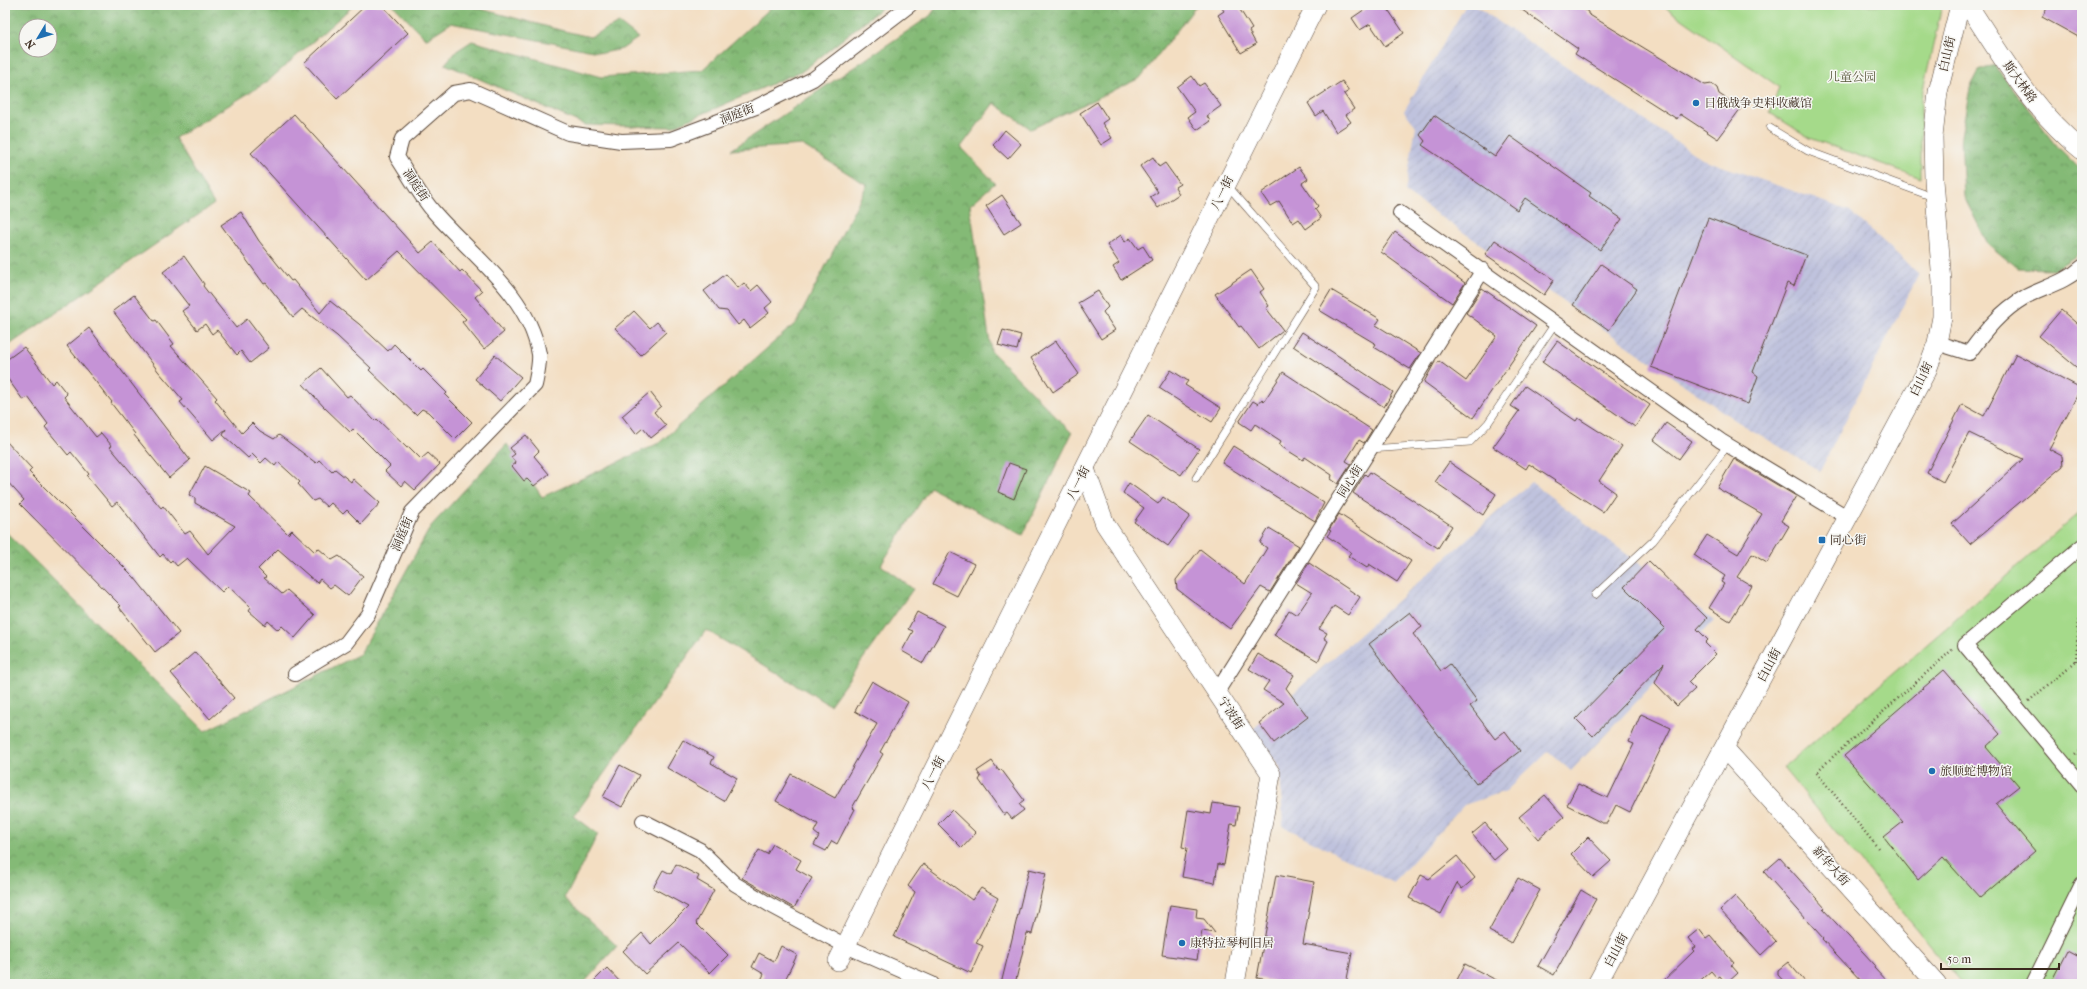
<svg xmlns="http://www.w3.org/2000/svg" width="2087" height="989" viewBox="0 0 2087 989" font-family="'IM FELL French Canon','Noto Serif SC',serif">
	<defs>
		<pattern id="industrial-furrows" width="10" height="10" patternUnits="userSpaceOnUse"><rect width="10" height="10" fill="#bfc2dd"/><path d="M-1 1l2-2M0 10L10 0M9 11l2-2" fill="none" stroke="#a5a7bd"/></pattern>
		<pattern id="forest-crowns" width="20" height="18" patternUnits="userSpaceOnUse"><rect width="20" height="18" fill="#84ba76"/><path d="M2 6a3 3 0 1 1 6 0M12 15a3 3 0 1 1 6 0" fill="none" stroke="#6d9760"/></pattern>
	</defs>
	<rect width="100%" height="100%" fill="#f6f6f2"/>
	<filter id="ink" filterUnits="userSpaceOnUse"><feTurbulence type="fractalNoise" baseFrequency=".025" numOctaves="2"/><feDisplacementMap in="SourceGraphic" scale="8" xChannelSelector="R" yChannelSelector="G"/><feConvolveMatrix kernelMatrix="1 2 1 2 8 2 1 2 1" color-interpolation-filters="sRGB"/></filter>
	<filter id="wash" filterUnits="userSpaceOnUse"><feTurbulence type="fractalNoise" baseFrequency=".012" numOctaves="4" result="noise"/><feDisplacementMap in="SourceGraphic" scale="16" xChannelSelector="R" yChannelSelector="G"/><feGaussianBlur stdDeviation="0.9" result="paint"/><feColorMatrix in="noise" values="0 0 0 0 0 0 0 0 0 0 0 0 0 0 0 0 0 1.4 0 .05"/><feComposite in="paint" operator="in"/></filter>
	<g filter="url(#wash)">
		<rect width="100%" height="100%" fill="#f3dec2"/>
		<!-- industrial -->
		<g fill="url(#industrial-furrows)">
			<polygon points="1466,5 1474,5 1702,159 1850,211 1919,274 1820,471 1735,420 1405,192 1416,126 1404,111"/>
			<polygon points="1531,482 1714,620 1571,771 1548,751 1506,791 1464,805 1393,883 1283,826 1280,767 1252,730"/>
		</g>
		<!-- forest -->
		<g fill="url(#forest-crowns)" stroke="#60724a" fill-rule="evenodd">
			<path d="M5 5H354L267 82 175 138 214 204 5 348ZM26 26H50V50H26Z"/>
			<polygon points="393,5 466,5 560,30 590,37 619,23 638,38 622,49 603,53 451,23 426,39"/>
			<polygon points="774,5 885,5 804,70 672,127 585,125 445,64 455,52 472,41 601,77 702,70"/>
			<polygon points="938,5 1197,5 1140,78 1031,129 994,103 961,147 995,183 970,205 991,351 1072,433 1023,535 930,487 881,565 913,589 830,705 706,630 574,816 598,834 565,898 617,946 583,984 5,984 5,531 205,731 360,654 431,526 507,444 542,497 659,443 797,322 867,185 802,145 731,150 930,16"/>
			<polygon points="1994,65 2058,147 2082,171 2082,252 2055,269 2017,268 1988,244 1964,197 1961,136 1970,88 1979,71"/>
		</g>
		<!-- park -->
		<g fill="#a5da8a" stroke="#708254">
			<polygon points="1662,5 1942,5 1921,99 1921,178 1810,138 1770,113 1779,87"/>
			<polygon points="2082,511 2082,984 1962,984 1783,768"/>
		</g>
		<g id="blocks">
			<!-- building -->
			<g fill="#c593d6">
				<polygon points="366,5 382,5 408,33 337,99 304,63"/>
				<polygon points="1220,5 1237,5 1252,29 1249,31 1256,44 1241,53 1218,15 1224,11"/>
				<polygon points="1371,5 1385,5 1404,33 1385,46 1370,24 1360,30 1352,18"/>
				<polygon points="1515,5 1578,5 1588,12 1588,14 1705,85 1712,84 1717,88 1719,94 1741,108 1718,139 1680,114 1677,119 1575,54 1578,49"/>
				<polygon points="2049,5 2082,5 2082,39 2042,17"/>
				<polygon points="1192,76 1199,86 1204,83 1221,106 1207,116 1210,121 1197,130 1188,117 1195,112 1177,87"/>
				<polygon points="1342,81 1349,91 1344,94 1354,109 1346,115 1351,122 1336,132 1323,111 1316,116 1308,103"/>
				<polygon points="1097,102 1108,119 1102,123 1112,138 1101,145 1080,113"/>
				<polygon points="294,114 420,253 433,242 460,272 462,270 482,291 475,297 504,332 484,349 462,322 466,319 399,251 366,280 251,153"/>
				<polygon points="1434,115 1495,157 1510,136 1591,193 1589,196 1622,219 1600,250 1525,198 1517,210 1422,145 1425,141 1420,135"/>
				<polygon points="1005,130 1021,144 1008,159 993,145"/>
				<polygon points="1153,157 1159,167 1165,163 1180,184 1175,187 1179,194 1158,208 1150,197 1158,192 1140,166"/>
				<polygon points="1299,167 1308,179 1302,183 1318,206 1315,209 1321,218 1306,229 1299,219 1293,223 1279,201 1270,206 1261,193"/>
				<polygon points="1002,195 1021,223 1004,234 986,206"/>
				<polygon points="241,212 259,241 291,281 293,280 320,313 330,301 359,324 388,351 394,344 421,371 423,369 447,393 445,395 472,422 455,439 428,412 422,409 416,415 369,370 371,368 337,336 302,309 293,317 266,283 264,284 221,225"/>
				<polygon points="1708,218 1806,255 1794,286 1787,283 1753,372 1758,376 1748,404 1651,367"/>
				<polygon points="1395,232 1465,283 1452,303 1381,252"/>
				<polygon points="1121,235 1125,242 1130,238 1138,249 1143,246 1152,260 1121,280 1113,267 1119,263 1107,245"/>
				<polygon points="1495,240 1554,280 1544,295 1485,254"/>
				<polygon points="184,256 204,284 203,286 236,328 247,319 269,348 250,363 241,351 237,355 217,330 212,334 205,324 197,330 182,311 189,306 163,272"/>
				<polygon points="1601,264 1637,289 1609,330 1573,305"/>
				<polygon points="1251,270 1264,289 1260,292 1269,306 1266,308 1283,330 1259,349 1241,326 1239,327 1215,294"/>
				<polygon points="726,274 738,288 744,283 751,291 758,285 772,302 765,308 769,313 750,328 744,320 738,325 727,311 719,310 704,291"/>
				<polygon points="1482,288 1536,326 1473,418 1424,382 1435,362 1438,363 1439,361 1466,381 1497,336 1466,313"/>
				<polygon points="1331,290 1380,319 1376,325 1421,353 1410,369 1374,347 1376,344 1319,310"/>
				<polygon points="1098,291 1108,307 1103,312 1115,330 1101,339 1078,303"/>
				<polygon points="134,295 154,321 156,320 174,344 171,346 217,398 215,400 242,433 252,423 260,431 274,439 279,435 316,463 319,460 332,472 335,469 351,482 353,479 380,503 361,524 347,510 343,514 331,503 327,507 318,499 313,501 298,484 300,482 278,462 275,466 266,458 261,463 252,454 248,458 223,435 226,429 213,440 180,402 183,400 158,371 113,311"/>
				<polygon points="2061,310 2082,328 2082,372 2039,336"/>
				<polygon points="634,311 650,328 657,322 666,332 641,355 615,328"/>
				<polygon points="89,328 190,460 169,478 134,435 135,434 111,403 112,402 67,346"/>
				<polygon points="1003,330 1021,335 1017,350 998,345"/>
				<polygon points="1302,332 1393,392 1384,407 1293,346"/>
				<polygon points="1056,341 1079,374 1053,392 1031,358"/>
				<polygon points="1557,341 1650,405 1635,427 1542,362"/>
				<polygon points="24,347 52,384 56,380 67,394 64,397 96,437 101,433 112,446 110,447 161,508 163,506 185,534 190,531 208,554 235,526 195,503 195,498 189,495 205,466 251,493 249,496 288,534 292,530 315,552 318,548 332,560 339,556 363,576 348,596 334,585 330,588 320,579 317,583 278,549 258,569 266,577 264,578 282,594 287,590 315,615 295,638 282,626 278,630 268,621 265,625 249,611 251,608 228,586 222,592 187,558 177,566 172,560 170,562 163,554 160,557 117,502 112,506 87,476 89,474 71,452 68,455 45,427 48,424 28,397 23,400 5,375 5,361"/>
				<polygon points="2016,354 2081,388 2049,449 2062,456 2063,466 1970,544 1952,524 2023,459 1969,433 1943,482 1927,473 1962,404 1984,416"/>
				<polygon points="495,355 521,377 500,401 475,379"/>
				<polygon points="321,368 347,397 350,395 375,421 377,419 407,448 409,447 421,459 428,453 440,464 415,490 405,481 401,486 385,471 390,466 353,429 350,432 324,407 303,384"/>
				<polygon points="1171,370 1188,381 1185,385 1221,408 1212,422 1159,388"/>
				<polygon points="1283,372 1372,430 1364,443 1359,440 1346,461 1351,464 1338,484 1331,479 1332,475 1305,457 1303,460 1279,445 1281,441 1255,424 1251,430 1239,422 1253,401 1258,404 1262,399 1264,401"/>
				<polygon points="1525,386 1576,421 1578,418 1622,446 1599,481 1616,493 1603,512 1529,464 1526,469 1493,447 1519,411 1511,406"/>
				<polygon points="650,392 661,406 654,412 666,426 651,438 643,428 636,434 622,416"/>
				<polygon points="1148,415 1199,449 1181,475 1130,441"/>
				<polygon points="1666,423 1692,441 1679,459 1654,440"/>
				<polygon points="526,435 539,451 534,456 549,474 534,486 527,479 524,481 512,466 516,463 511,457 515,454 510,448"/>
				<polygon points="5,440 32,469 29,472 134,577 179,633 155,652 119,607 121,606 20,504 24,500 5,479"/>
				<polygon points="1233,446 1324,503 1315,521 1222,463"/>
				<polygon points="1734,459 1796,496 1781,521 1789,526 1767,563 1752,554 1737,577 1752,586 1730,621 1709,608 1724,584 1721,582 1725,576 1694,555 1707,535 1738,554 1762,514 1717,488"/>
				<polygon points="1449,462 1496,494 1483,515 1435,482"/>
				<polygon points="1009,463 1026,469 1014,499 998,492"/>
				<polygon points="1370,472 1452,526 1438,548 1353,493 1365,474 1367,476"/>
				<polygon points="1129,483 1158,504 1163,497 1190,516 1168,546 1134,522 1144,508 1123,493"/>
				<polygon points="1339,514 1411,561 1397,582 1369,564 1367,568 1348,556 1351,552 1327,536 1331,531 1329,530"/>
				<polygon points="1269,528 1299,546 1270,592 1261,587 1230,629 1177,589 1176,580 1200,549 1245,584 1267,548 1260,543"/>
				<polygon points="950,552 974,564 957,596 933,584"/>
				<polygon points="1649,561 1707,618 1697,629 1708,640 1705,643 1716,654 1688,682 1695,689 1677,706 1655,683 1664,663 1593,736 1576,719 1665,628 1624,587"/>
				<polygon points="1309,563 1360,597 1348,615 1334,606 1319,629 1327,633 1324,638 1328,641 1318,661 1274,635 1289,610 1297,615 1312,593 1296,583"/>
				<polygon points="917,612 944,626 923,663 902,651 913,631 908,629"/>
				<polygon points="1410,612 1422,627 1413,634 1441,671 1450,664 1477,701 1470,706 1495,739 1505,731 1520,751 1476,784 1369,644"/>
				<polygon points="195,652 234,698 210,719 171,673"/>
				<polygon points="1258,654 1294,675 1286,688 1308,717 1274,743 1259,723 1284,703 1263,690 1269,681 1249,669"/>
				<polygon points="1944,670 2000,734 1986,747 2019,786 1996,804 2035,851 1980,898 1943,857 1918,880 1884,837 1903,822 1844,756"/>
				<polygon points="872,681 908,702 880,752 883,754 852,808 855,809 837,844 832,841 826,851 814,845 819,836 814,832 818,824 776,801 791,774 835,798 877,724 855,711"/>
				<polygon points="1641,714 1671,728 1630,812 1616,805 1607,823 1602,823 1567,805 1578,784 1608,798 1634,744 1629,742"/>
				<polygon points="683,740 714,757 711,763 737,778 724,801 667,768"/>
				<polygon points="992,761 999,771 1001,769 1024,800 1019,804 1024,810 1012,819 1007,813 1004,815 979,780 981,777 977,771"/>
				<polygon points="620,765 639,775 622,807 603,797"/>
				<polygon points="1545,795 1564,817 1538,839 1519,817"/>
				<polygon points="1213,803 1239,807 1236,825 1231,824 1224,865 1218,864 1215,883 1182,877 1187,848 1182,847 1188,810 1211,814"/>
				<polygon points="952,810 976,833 962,848 938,824"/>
				<polygon points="1485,823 1507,849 1494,860 1472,834"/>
				<polygon points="1588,837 1611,861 1593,877 1571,854"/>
				<polygon points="773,844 801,860 796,869 812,878 794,908 742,878 759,850 767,854"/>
				<polygon points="1457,856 1475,878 1462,889 1457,883 1441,914 1409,898 1421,875 1429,879"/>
				<polygon points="1780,858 1825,908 1823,909 1875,965 1874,967 1890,984 1864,984 1822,939 1823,938 1764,872"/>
				<polygon points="676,864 699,876 697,880 714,890 696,923 728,955 710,973 679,943 645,974 623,951 642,933 651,944 688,907 653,888 663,870 671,874"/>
				<polygon points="923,864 972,900 981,888 998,898 976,943 983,946 971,973 894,937 915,892 908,886"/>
				<polygon points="1029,869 1046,873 1032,934 1027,933 1015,984 1001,984"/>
				<polygon points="1276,875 1314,882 1303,944 1352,953 1346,984 1290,984 1257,978"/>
				<polygon points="1518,878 1540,890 1511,943 1489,931"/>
				<polygon points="1581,890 1596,899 1554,975 1538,966"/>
				<polygon points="1735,896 1776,941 1761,955 1720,910"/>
				<polygon points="1170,905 1197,909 1196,918 1204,919 1215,933 1202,931 1197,960 1162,955"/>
				<polygon points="1699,929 1706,938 1710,935 1734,963 1731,965 1738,973 1726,984 1720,976 1717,978 1711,971 1696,984 1660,984 1694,951 1692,949 1695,947 1688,938"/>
				<polygon points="781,946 797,955 783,984 759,984 764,974 752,967 759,953 774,961"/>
				<polygon points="2067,951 2082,959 2082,984 2050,984"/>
				<polygon points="1788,962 1807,984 1786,984 1778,975 1778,970"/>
				<polygon points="1465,964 1504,984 1455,984"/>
				<polygon points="607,968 622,984 591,984"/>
			</g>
		</g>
	</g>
	<g filter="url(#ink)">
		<use href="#blocks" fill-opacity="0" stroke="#574537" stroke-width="1"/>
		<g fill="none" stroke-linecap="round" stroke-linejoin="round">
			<!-- lane casing -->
			<g stroke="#574537" stroke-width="8">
				<g id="lane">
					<polyline points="1770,128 1808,151 1933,197"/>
					<polyline points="1370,449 1470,442 1488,423 1556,322"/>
					<polyline points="1196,478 1316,287 1228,186"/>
					<polyline points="1595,595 1653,541 1728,445"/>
				</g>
			</g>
			<!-- street casing -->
			<g stroke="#574537" stroke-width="16">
				<g id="street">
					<polyline points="1400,213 1721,441 1847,517"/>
					<path d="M1937 343 1969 353C1985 331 2001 311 2025 297 2044 287 2066 282 2082 267"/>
					<polyline points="2082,546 1965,645 2082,785"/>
					<path d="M295 674 346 643 368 614 412 512 535 385C537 375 540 363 539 354 528 293 472 256 434 212 420 196 409 175 397 157L402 139 454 93 471 90 568 133 621 141 671 139 756 107 813 79 910 5"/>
					<polyline points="1217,692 1483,270"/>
					<polyline points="643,821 700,850 735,884 770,905 846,946 932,984"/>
					<polyline points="2033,984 2082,884"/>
				</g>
			</g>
			<!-- secondary casing -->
			<g stroke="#574537" stroke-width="20">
				<g id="secondary">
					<path d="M1968 5C2002 57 2033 111 2082 150"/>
					<polyline points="1085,469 1105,524 1271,774 1235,984"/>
					<polyline points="1725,749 1937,984"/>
					<polyline points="838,961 1316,5"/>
					<polyline points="1597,984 1927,370 1937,343 1942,317 1942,282 1934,180 1933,137 1938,92 1960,5"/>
				</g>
			</g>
			<!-- path -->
			<g stroke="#574537" stroke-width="2.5" stroke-dasharray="1 3" stroke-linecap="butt">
				<polyline points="2076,661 2080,607 2082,604"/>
				<polyline points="2029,701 2082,656"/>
				<polyline points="2075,755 2082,749"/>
				<polyline points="1878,848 1816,772 1952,650"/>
			</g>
			<!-- lane -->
			<use href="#lane" stroke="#fff" stroke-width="7"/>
			<!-- street -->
			<use href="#street" stroke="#fff" stroke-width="14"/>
			<!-- secondary -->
			<use href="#secondary" stroke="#fff" stroke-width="19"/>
		</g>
	</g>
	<!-- markers -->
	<g fill="#1f6fb2" stroke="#f6f6f2" stroke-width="1.5">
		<circle cx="1696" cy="103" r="4"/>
		<rect x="1818" y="536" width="8" height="8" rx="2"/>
		<circle cx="1932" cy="771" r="4"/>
		<circle cx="1182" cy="943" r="4"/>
	</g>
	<g text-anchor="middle" stroke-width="3" stroke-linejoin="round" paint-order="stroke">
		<!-- street labels -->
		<g font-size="12" fill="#3b2a1e" stroke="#f6f6f2">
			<text transform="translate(1947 54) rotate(-77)" y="4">白山街</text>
			<text transform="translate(2020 82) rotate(54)" y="4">斯大林路</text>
			<text transform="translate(737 114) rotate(-21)" y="4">洞庭街</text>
			<text transform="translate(416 185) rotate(56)" y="4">洞庭街</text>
			<text transform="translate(1222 193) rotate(-64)" y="4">八一街</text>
			<text transform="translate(1921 379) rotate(-64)" y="4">白山街</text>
			<text transform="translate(1350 481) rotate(-58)" y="4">同心街</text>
			<text transform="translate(1078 483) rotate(-63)" y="4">八一街</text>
			<text transform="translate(402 534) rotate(-67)" y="4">洞庭街</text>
			<text transform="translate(1769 665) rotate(-62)" y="4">白山街</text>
			<text transform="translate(1231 713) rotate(57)" y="4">宁波街</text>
			<text transform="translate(933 773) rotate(-63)" y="4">八一街</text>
			<text transform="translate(1831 866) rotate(48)" y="4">新华大街</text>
			<text transform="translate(1616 950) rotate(-62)" y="4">白山街</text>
		</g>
		<!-- park labels -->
		<g font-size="12" fill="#565639" stroke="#f6f6f2">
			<text x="1852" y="81">儿童公园</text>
		</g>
		<!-- poi labels -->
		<g font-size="12" fill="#3b2a1e" stroke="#f6f6f2" text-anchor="start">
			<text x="1704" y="107">日俄战争史料收藏馆</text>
			<text x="1830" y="544">同心街</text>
			<text x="1940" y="775">旅顺蛇博物馆</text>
			<text x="1190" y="947">康特拉琴柯旧居</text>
		</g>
	</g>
	<!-- margin -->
	<rect width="2087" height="989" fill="none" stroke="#f6f6f2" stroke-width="20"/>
	<!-- north arrow -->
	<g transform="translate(38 38) rotate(232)"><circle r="19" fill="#f6f6f2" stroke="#aba49d"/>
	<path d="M0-3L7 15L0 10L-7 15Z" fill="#1f6fb2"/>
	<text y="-6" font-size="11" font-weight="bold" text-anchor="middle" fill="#3b2a1e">N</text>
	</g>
	<!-- scale -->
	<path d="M1941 963v6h118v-6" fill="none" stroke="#3b2a1e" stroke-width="2"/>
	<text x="1947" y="963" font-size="12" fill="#3b2a1e" stroke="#f6f6f2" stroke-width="3" paint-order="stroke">50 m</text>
</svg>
